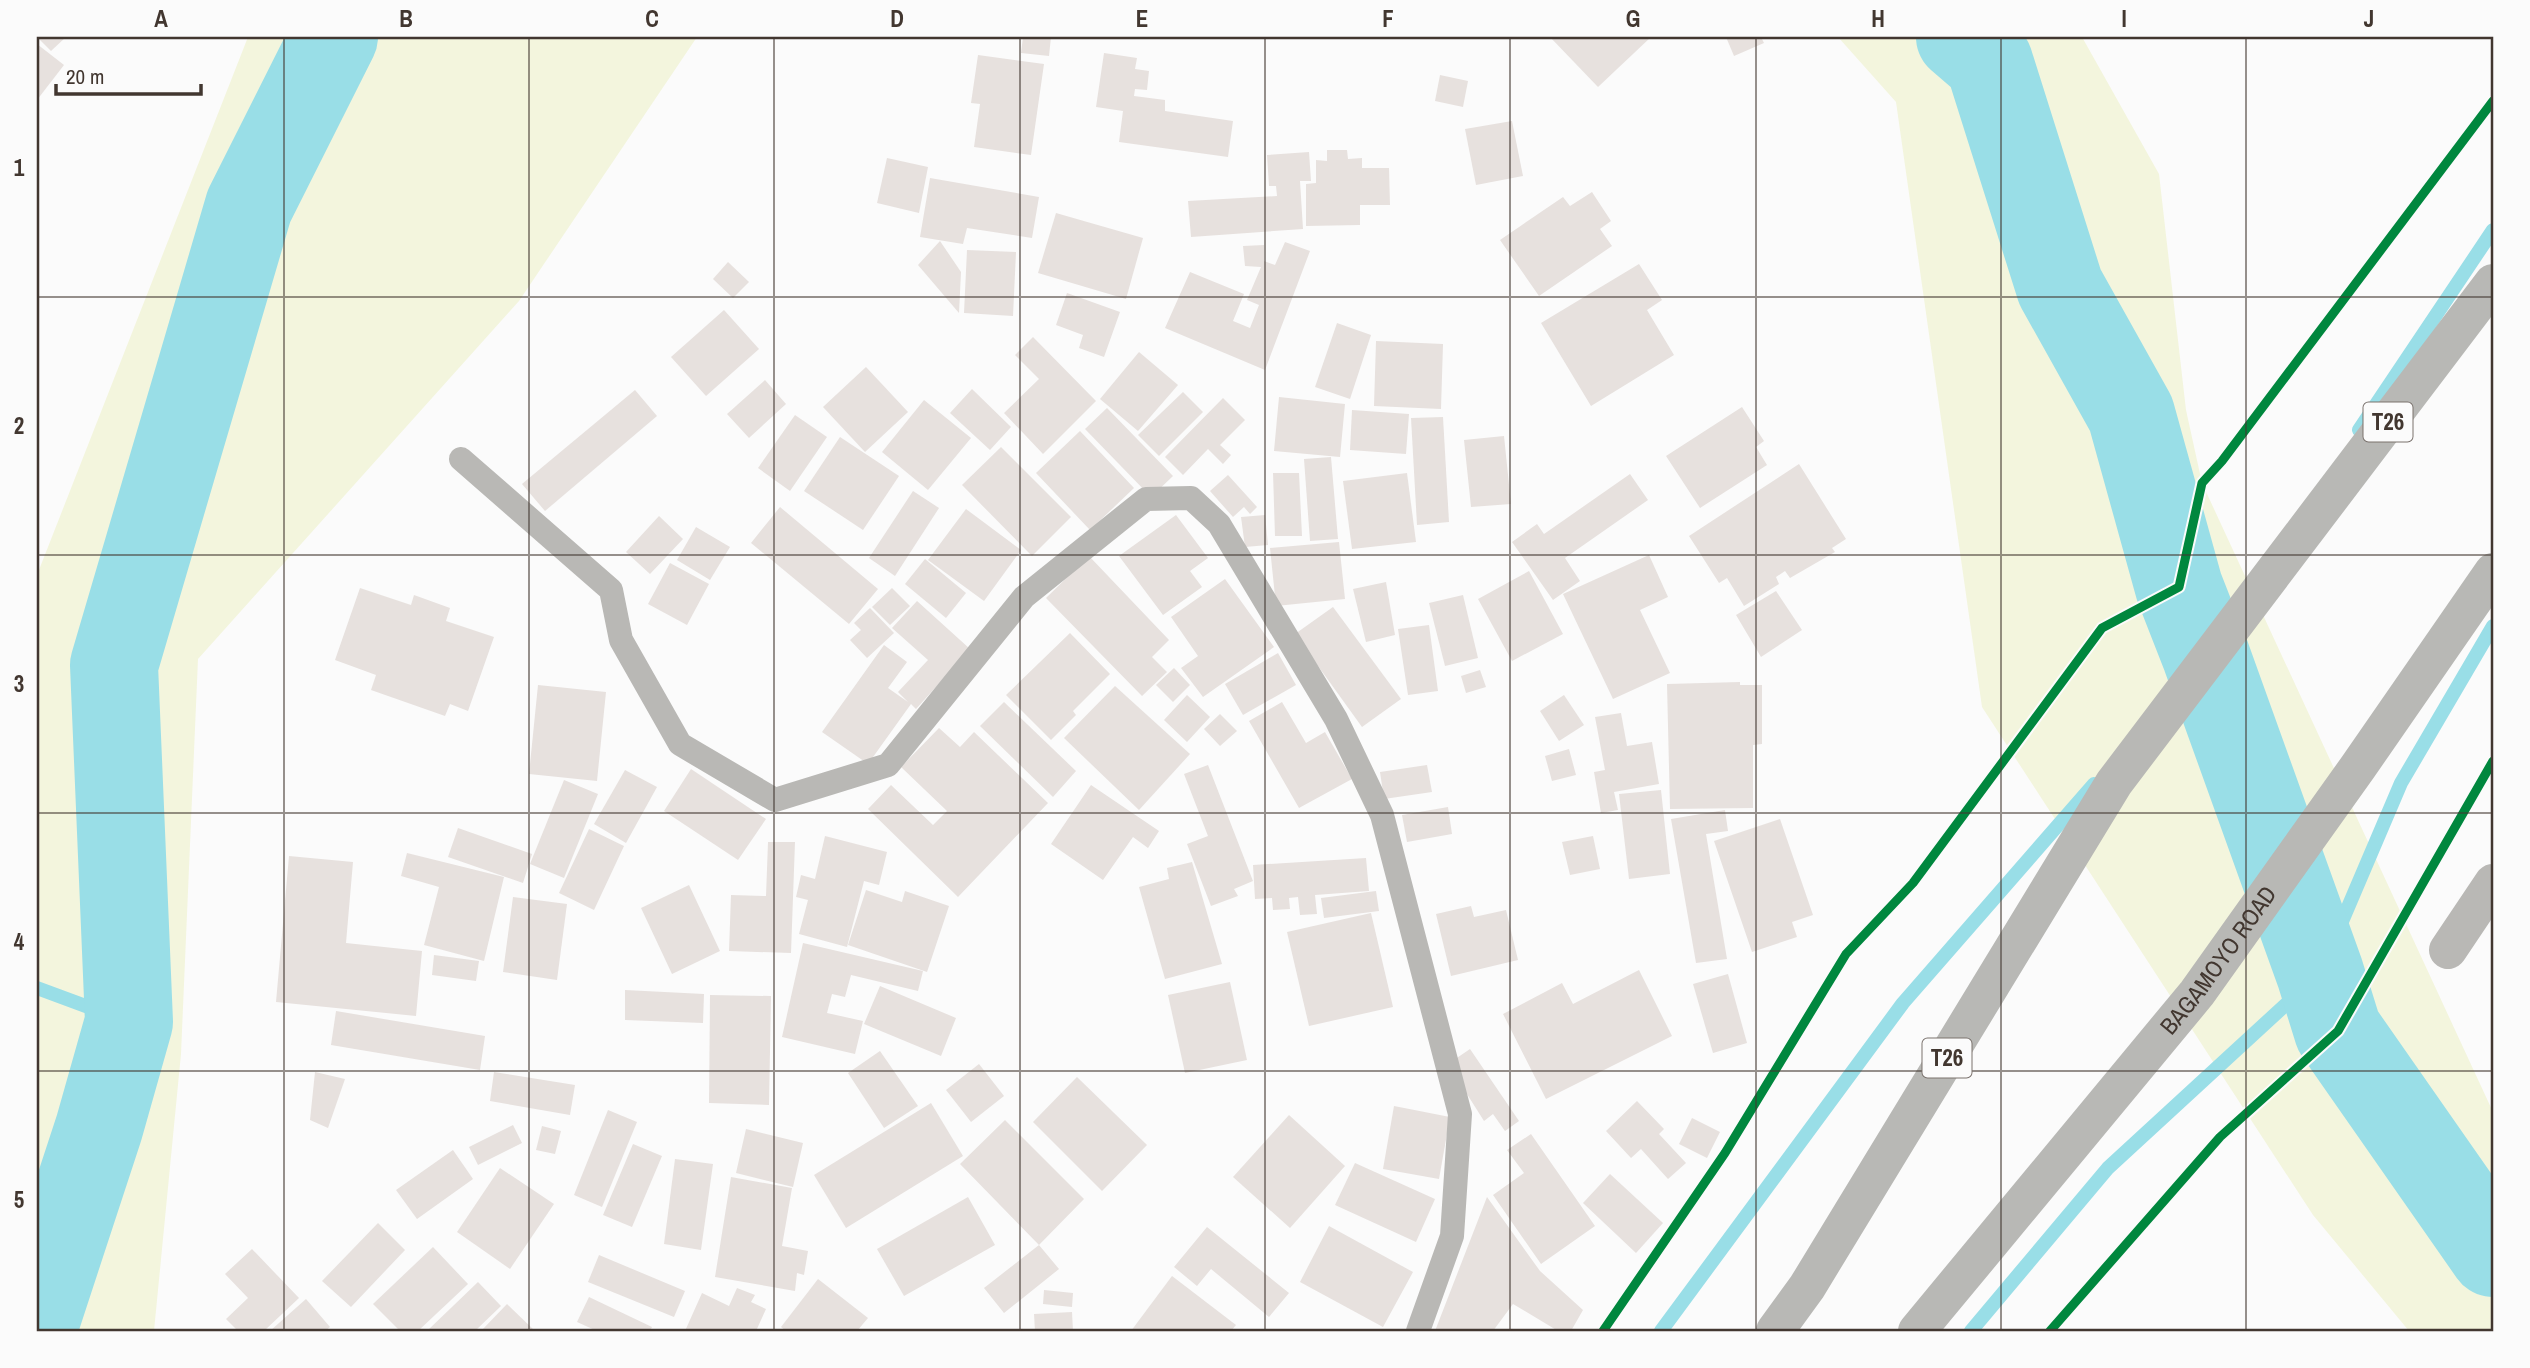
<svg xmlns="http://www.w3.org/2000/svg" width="2530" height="1368" viewBox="0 0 2530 1368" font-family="'Archivo Narrow',sans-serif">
	<rect width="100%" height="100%" fill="#fbfbfb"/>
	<!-- green -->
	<g fill="#f3f5dd">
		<polygon points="248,37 697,37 519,301 198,659 181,1054 154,1331 37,1331 37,575"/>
		<polygon points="1838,37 2082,37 2159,174 2186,410 2202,483 2493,1112 2493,1331 2409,1331 2313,1215 1982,707 1896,102"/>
	</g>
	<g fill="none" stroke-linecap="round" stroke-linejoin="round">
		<!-- stream -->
		<g stroke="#99dee7" stroke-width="14">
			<polyline points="2359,430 2493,230"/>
			<polyline points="37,988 129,1022"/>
			<polyline points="1661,1331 1903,1003 2094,784"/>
			<polyline points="1971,1331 2108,1168 2320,973 2401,783 2493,626"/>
		</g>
		<!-- river -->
		<g stroke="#99dee7" stroke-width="88">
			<polyline points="1960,37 1989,62 2060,287 2131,414 2179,587 2206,656 2320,973 2338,1031 2493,1253"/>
			<polyline points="37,1317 99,1128 129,1022 114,665 249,206 334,37"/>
		</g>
	</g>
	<!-- building -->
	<g fill="#e7e1de">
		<polygon points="37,37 66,37 51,51"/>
		<polygon points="1023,37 1051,37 1049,56 1021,53"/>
		<polygon points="1550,37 1651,37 1598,87"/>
		<polygon points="1726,37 1761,37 1764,43 1734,56"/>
		<polygon points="37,44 64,65 37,100"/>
		<polygon points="1104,53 1137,58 1135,69 1149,71 1147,90 1135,89 1134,96 1165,100 1165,111 1233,121 1228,157 1119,142 1123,111 1096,107"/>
		<polygon points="978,55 1044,64 1031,155 974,147 980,104 971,103"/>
		<polygon points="1440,75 1468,81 1463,107 1435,101"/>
		<polygon points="1512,121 1523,176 1476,185 1465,129"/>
		<polygon points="1327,150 1347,150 1348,159 1362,158 1362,168 1389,168 1390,205 1360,205 1360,225 1306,226 1306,184 1316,183 1316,160 1327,161"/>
		<polygon points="1309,152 1311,181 1300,181 1303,229 1191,237 1188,201 1277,196 1276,186 1269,186 1267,155"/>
		<polygon points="887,158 928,167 919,213 877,203"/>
		<polygon points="930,178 1039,197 1032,238 967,228 963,244 920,237"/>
		<polygon points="1592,192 1611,221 1600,229 1612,246 1539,296 1500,240 1563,197 1570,206"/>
		<polygon points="1056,213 1143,238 1126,299 1038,273"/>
		<polygon points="940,241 961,272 959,313 918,265"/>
		<polygon points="1285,242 1310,251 1265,370 1165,328 1190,272 1244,294 1233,321 1250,328 1259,305 1247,300 1261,267 1245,266 1243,246 1264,245 1264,261 1275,265"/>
		<polygon points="967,250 1016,252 1013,316 964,313"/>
		<polygon points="728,262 749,282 733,298 713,279"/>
		<polygon points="1639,264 1662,300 1647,310 1674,355 1591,406 1541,323"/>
		<polygon points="1067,293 1120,312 1104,357 1079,348 1083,335 1056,325"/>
		<polygon points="724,310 759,349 706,396 671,357"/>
		<polygon points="1337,323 1371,335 1350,399 1315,387"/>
		<polygon points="1033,337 1096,401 1043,454 1004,413 1039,379 1015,355"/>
		<polygon points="1376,341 1443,344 1441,409 1374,406"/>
		<polygon points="1139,352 1178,385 1138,431 1100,399"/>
		<polygon points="866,367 908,412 865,452 823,407"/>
		<polygon points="765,380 786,404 749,438 727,414"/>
		<polygon points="972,389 1011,427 990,450 950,413"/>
		<polygon points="635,390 657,416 545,511 522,484"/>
		<polygon points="1183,392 1203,412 1159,456 1138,435"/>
		<polygon points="1279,397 1345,404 1340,457 1274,451"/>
		<polygon points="1223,398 1245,420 1220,445 1231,455 1223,464 1208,449 1183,475 1165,457"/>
		<polygon points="924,400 971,438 928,490 882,452"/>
		<polygon points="1742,407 1764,441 1756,447 1767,465 1700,508 1666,456"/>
		<polygon points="1107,408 1173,476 1151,497 1085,429"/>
		<polygon points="1352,410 1409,414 1406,454 1350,450"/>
		<polygon points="795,415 827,437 790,491 758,468"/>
		<polygon points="1443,417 1449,522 1417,525 1411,418"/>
		<polygon points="1080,431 1134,488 1090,530 1036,473"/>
		<polygon points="1504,436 1511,504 1471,507 1464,440"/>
		<polygon points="840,437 899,476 863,530 804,491"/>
		<polygon points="1001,447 1071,517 1032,556 962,485"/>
		<polygon points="1331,457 1338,539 1310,541 1304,459"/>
		<polygon points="1799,464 1846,539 1832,548 1835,552 1790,578 1785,571 1776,577 1779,584 1744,606 1727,578 1719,583 1689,536"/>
		<polygon points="1273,473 1299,473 1302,536 1275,536"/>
		<polygon points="1407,473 1416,542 1352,549 1343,481"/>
		<polygon points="1630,474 1648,500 1565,558 1580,581 1553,600 1512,542 1537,524 1544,534"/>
		<polygon points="1228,475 1257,507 1250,514 1244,507 1233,517 1210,491"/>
		<polygon points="913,491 939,508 895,576 869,558"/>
		<polygon points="780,507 878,589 849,624 751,543"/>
		<polygon points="966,509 1021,550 984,601 928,560"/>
		<polygon points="1176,515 1208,558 1190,571 1202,587 1163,615 1119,556"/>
		<polygon points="1265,515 1268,545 1245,547 1241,517"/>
		<polygon points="659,516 683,539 650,574 626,552"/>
		<polygon points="696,527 730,547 710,580 677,560"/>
		<polygon points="1339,542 1345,599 1276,606 1270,548"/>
		<polygon points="1649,555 1668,597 1640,610 1670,673 1613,699 1563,594"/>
		<polygon points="1089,556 1169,640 1152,657 1167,672 1142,696 1046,598"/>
		<polygon points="925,559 966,593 946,618 905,584"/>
		<polygon points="670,563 709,584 687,625 648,604"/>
		<polygon points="1529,571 1563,634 1512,661 1478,599"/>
		<polygon points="1225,579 1274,647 1203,697 1181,668 1198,656 1171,617"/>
		<polygon points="1386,582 1395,635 1366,642 1353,589"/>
		<polygon points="360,588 411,605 414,595 450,608 446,621 494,637 468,711 450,704 445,716 371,690 376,675 335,660"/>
		<polygon points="892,588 910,606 890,625 872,607"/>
		<polygon points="1776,591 1802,630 1761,657 1736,615"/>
		<polygon points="1463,595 1478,658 1445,666 1429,603"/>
		<polygon points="917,601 970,649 916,709 911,704 868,764 822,732 884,645 907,662 888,688 908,702 898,692 928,660 892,628"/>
		<polygon points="1333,607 1401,699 1362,727 1295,634"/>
		<polygon points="870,608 894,633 867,658 850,640 861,630 854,623"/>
		<polygon points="1429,625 1438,691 1408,695 1398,629"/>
		<polygon points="1070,633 1110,674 1073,711 1076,715 1051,740 1006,695"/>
		<polygon points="1278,653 1296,685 1243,715 1225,684"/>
		<polygon points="1174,668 1190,685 1173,702 1156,685"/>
		<polygon points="1480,670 1486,687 1466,693 1461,676"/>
		<polygon points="1740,682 1740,685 1762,685 1762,744 1753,745 1753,808 1670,809 1667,684"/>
		<polygon points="538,685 606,692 597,781 529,774"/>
		<polygon points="1115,686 1190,754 1139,810 1064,738"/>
		<polygon points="1187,695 1210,717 1187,742 1164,720"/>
		<polygon points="1564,695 1584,725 1559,741 1540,711"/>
		<polygon points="1004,702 1076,771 1053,797 980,726"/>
		<polygon points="1282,702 1306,743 1325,732 1352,779 1299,808 1249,721"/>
		<polygon points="1621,713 1627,746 1652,742 1659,784 1614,792 1618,810 1601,813 1594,772 1605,770 1595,717"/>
		<polygon points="1220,714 1237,731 1220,746 1204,729"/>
		<polygon points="939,728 960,747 974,732 1048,803 958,897 868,809 891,785 933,825 947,811 901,767"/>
		<polygon points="1569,749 1576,775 1552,781 1545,756"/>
		<polygon points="1208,765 1253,881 1234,889 1238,896 1211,906 1187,844 1208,836 1184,774"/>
		<polygon points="1427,765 1432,792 1384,799 1380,772"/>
		<polygon points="691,769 766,819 738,860 664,811"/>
		<polygon points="625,770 657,787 626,843 594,824"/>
		<polygon points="564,780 598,794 564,878 530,864"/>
		<polygon points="1091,785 1159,831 1148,848 1133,837 1103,880 1051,844"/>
		<polygon points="1661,790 1670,874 1629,879 1619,794"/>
		<polygon points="1448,807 1452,834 1407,842 1402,815"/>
		<polygon points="1725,810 1728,831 1706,834 1727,959 1696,963 1671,819"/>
		<polygon points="1780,819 1813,915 1792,922 1797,937 1752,952 1714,841"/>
		<polygon points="458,828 532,854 523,883 448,857"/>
		<polygon points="589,829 624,846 594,910 559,893"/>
		<polygon points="825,836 887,852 879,885 864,881 847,947 799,934 808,900 796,897 801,875 815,879"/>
		<polygon points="1593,836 1600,869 1570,875 1562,842"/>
		<polygon points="768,842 795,842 791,953 729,951 731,895 766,896"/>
		<polygon points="407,853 504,877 484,961 424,945 439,887 401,876"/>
		<polygon points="289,856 353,862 346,943 422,951 416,1016 276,1002"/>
		<polygon points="1366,858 1369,891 1315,895 1317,914 1300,915 1298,897 1289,898 1290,909 1273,910 1272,898 1255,899 1253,865"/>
		<polygon points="1192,862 1222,964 1165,979 1139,887 1169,879 1167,868"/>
		<polygon points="689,885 720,951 672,974 641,908"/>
		<polygon points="866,890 902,902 905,891 949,906 927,972 848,945"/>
		<polygon points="1376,891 1379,911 1324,918 1321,898"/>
		<polygon points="513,897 567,904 557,980 503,972"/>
		<polygon points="1471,906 1474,917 1506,910 1518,960 1451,976 1436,914"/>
		<polygon points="1371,913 1393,1007 1309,1026 1287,932"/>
		<polygon points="803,943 923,971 918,991 851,975 845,997 832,994 827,1013 863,1021 855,1054 782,1037"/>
		<polygon points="434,955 479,961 476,981 432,975"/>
		<polygon points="1639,970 1672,1036 1546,1099 1503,1014 1562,983 1573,1004"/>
		<polygon points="1728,974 1747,1043 1713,1053 1693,984"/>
		<polygon points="1230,982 1247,1060 1185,1073 1168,995"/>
		<polygon points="880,986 956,1018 941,1056 864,1024"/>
		<polygon points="625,990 704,994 703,1023 625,1020"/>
		<polygon points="710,995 771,996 769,1105 709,1103"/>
		<polygon points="336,1011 485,1036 480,1070 331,1045"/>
		<polygon points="1470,1049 1519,1121 1505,1131 1493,1114 1484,1121 1448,1064"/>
		<polygon points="880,1051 918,1106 884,1128 848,1073"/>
		<polygon points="979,1064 1004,1096 971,1122 946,1090"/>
		<polygon points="315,1072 345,1079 328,1128 310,1120"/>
		<polygon points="494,1072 575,1085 570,1115 490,1101"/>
		<polygon points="1077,1077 1147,1145 1102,1191 1033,1122"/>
		<polygon points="1637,1101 1664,1129 1659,1134 1686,1163 1668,1179 1641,1149 1631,1158 1606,1131"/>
		<polygon points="931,1103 963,1156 846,1228 814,1175"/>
		<polygon points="1394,1106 1450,1117 1439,1179 1383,1169"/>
		<polygon points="608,1110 637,1122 602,1207 574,1195"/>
		<polygon points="1289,1115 1345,1166 1290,1228 1233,1177"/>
		<polygon points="1692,1118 1720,1132 1707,1158 1679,1144"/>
		<polygon points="1005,1120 1084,1199 1039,1245 1059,1269 1004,1313 984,1288 1039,1245 960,1164"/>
		<polygon points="513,1125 522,1143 478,1165 469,1147"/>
		<polygon points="542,1126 561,1131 555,1154 536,1150"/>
		<polygon points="746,1129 803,1143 793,1187 736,1173"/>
		<polygon points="1531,1134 1595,1226 1541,1264 1493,1195 1524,1173 1507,1150"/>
		<polygon points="633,1144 662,1156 632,1227 603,1215"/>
		<polygon points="453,1150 473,1179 417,1219 396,1190"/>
		<polygon points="675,1159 713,1164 701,1250 664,1244"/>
		<polygon points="1355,1163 1435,1199 1416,1242 1335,1205"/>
		<polygon points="500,1168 554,1204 510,1269 457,1232"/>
		<polygon points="1610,1174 1663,1223 1636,1253 1583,1203"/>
		<polygon points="731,1177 792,1188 782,1246 808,1251 804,1275 797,1273 795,1291 715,1277"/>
		<polygon points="968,1197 995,1245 904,1296 877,1249"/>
		<polygon points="1487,1197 1540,1271 1583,1310 1571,1331 1558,1331 1513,1304 1493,1331 1435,1331"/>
		<polygon points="378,1223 405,1250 351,1307 322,1281"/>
		<polygon points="1329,1226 1413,1272 1383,1327 1300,1282"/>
		<polygon points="1207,1227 1289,1293 1269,1317 1211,1269 1197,1286 1174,1267"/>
		<polygon points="433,1247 468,1284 418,1331 400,1331 373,1304"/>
		<polygon points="252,1249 299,1298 264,1331 238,1331 226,1319 248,1298 225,1274"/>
		<polygon points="599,1255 685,1291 674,1317 588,1282"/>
		<polygon points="1172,1276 1236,1325 1231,1331 1131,1331"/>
		<polygon points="818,1279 868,1318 857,1331 786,1331 781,1327"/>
		<polygon points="478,1282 501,1306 475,1331 427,1331"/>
		<polygon points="737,1288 755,1295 751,1302 766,1309 756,1331 685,1331 702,1293 729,1306"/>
		<polygon points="1044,1290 1073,1293 1072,1307 1043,1304"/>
		<polygon points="589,1297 652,1327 650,1331 597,1331 577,1322"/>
		<polygon points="306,1299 330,1327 325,1331 270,1331"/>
		<polygon points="507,1304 535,1331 481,1331"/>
		<polygon points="1072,1312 1073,1331 1035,1331 1034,1314"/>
	</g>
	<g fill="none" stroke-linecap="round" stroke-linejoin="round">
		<!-- service -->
		<polyline stroke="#b9b8b5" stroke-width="24" points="461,459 611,590 621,640 680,744 775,800 888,765 1024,597 1146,499 1191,498 1219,524 1336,719 1382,815 1460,1114 1452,1236 1418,1331"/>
		<!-- minor -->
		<polyline stroke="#b9b8b5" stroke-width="38" points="2448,950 2493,883"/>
		<!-- trunk -->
		<g stroke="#b8b8b5" stroke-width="38">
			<polyline points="1775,1331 1807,1287 2114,783 2493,283"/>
			<path id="s1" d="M1917 1331 2197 993 2358 767 2493 572"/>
		</g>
		<!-- cycleway casing -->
		<g stroke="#fbfbfb" stroke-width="13">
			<g id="cycleway">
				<polyline points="1603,1331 1725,1153 1846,954 1913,883 2102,628 2179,587 2202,483 2222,461 2493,101"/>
				<polyline points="2050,1331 2220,1137 2338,1031 2493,761"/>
			</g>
		</g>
		<!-- cycleway -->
		<use href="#cycleway" stroke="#00873e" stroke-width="9"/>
	</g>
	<!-- grid -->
	<path fill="none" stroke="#423730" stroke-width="2" stroke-opacity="0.55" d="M284 37V1331M529 37V1331M774 37V1331M1020 37V1331M1265 37V1331M1510 37V1331M1756 37V1331M2001 37V1331M2246 37V1331M37 297H2493M37 555H2493M37 813H2493M37 1071H2493"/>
	<g text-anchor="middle" stroke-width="5" stroke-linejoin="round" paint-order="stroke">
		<!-- shield labels -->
		<g fill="#fbfbfb" stroke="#7a726d" stroke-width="2">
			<rect x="2363.5" y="402.5" width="49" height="39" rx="5"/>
			<rect x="1922.5" y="1038.5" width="49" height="39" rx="5"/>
		</g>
		<g font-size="23" font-weight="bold" fill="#423730">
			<text x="2388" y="430">T26</text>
			<text x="1947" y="1066">T26</text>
		</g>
		<!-- street labels -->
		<g font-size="24" fill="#423730" stroke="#fbfbfb">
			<text dy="8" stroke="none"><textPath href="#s1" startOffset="478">BAGAMOYO ROAD</textPath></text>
		</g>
	</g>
	<!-- border -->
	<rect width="2530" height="1368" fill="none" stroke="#fbfbfb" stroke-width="77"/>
	<!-- scale -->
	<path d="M56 84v10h145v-10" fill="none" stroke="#423730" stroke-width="3.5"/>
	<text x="66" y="84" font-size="21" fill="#423730" stroke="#fbfbfb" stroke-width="5" paint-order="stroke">20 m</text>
	<rect x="38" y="38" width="2454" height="1292" fill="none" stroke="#423730" stroke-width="2.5"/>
	<g font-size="23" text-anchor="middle" font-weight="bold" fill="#423730">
		<text x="161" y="27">A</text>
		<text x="406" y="27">B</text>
		<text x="652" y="27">C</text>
		<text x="897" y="27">D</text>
		<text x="1142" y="27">E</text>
		<text x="1388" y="27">F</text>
		<text x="1633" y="27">G</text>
		<text x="1878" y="27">H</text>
		<text x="2124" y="27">I</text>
		<text x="2369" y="27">J</text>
		<text x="19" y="176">1</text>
		<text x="19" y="434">2</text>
		<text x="19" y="692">3</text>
		<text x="19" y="950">4</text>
		<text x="19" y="1208">5</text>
	</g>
</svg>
